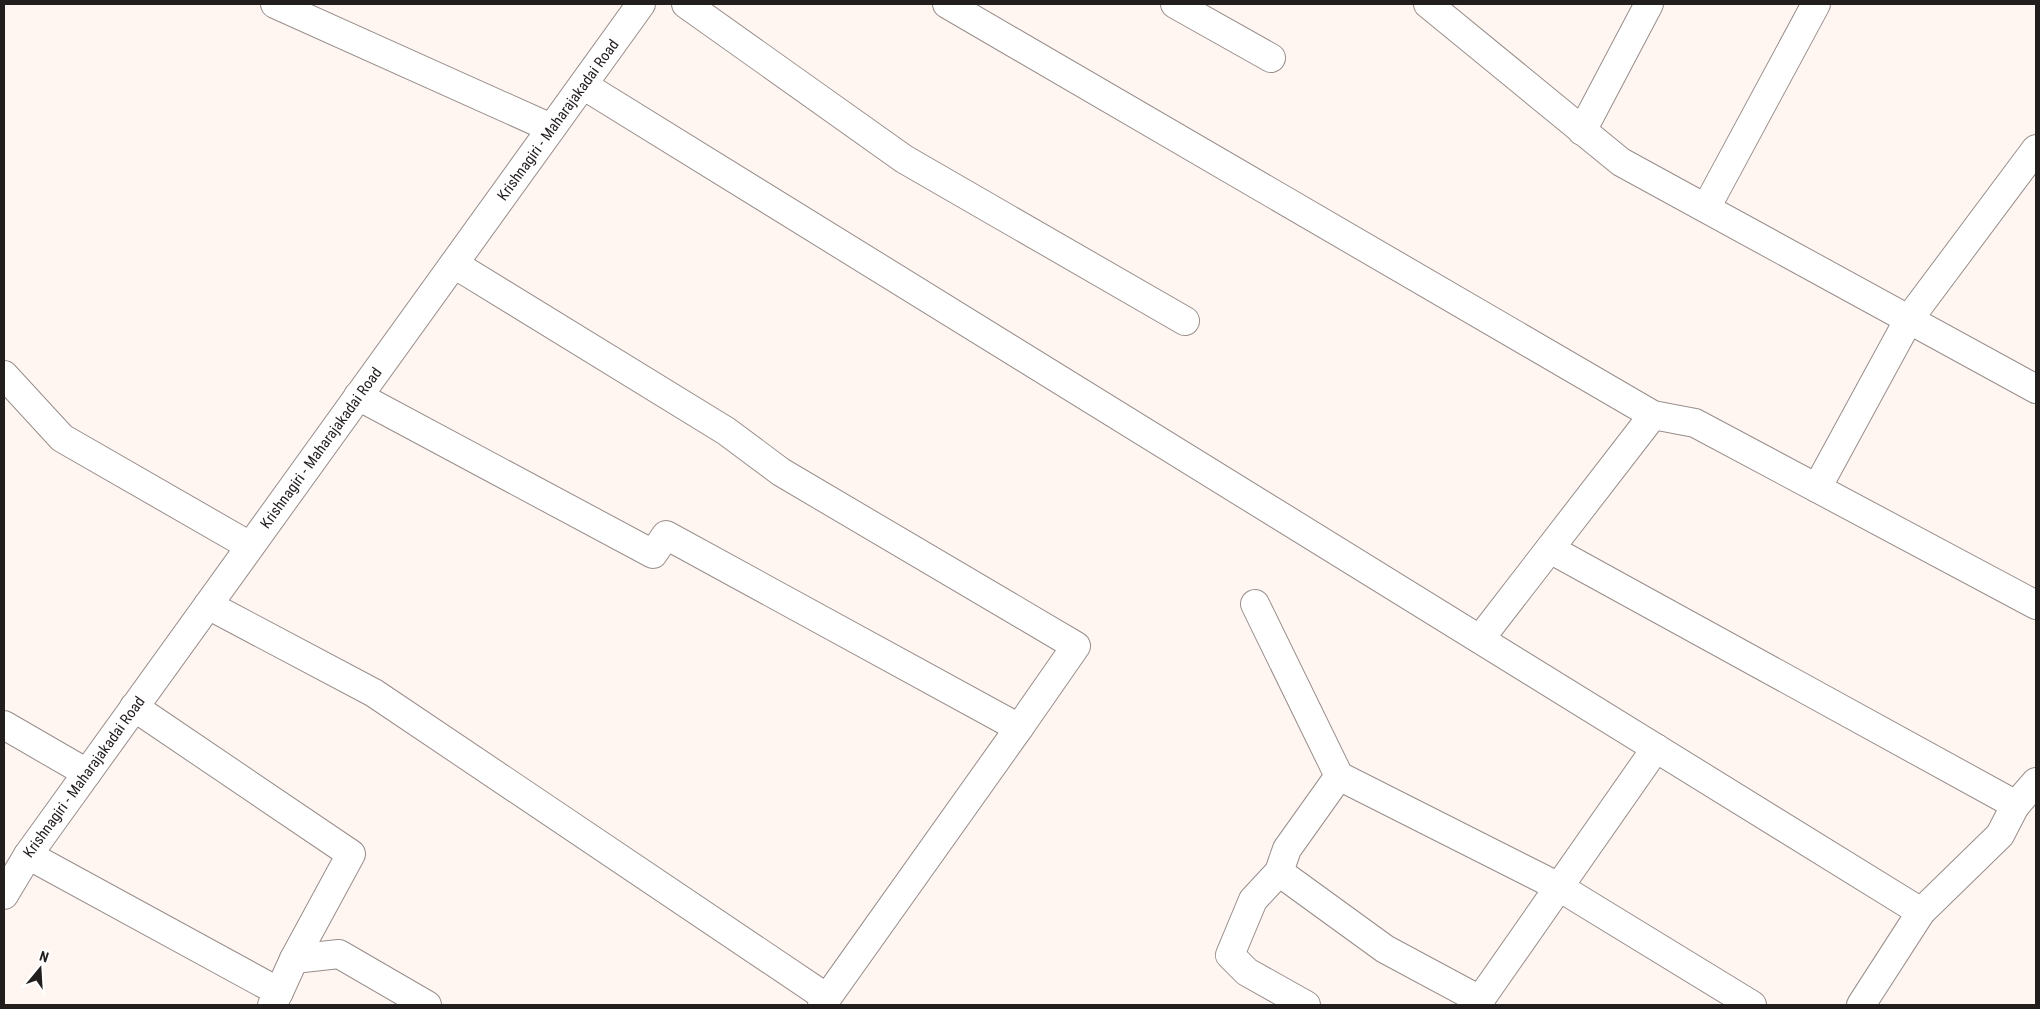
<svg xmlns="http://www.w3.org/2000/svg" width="2040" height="1009" viewBox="0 0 2040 1009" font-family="'Roboto Condensed',sans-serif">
	<rect width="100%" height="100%" fill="#fff5f1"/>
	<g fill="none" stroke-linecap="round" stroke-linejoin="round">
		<!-- street casing -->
		<g stroke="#988e8b" stroke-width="30">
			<g id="street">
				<polyline points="275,4 551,128"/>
				<polyline points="686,4 904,159 1185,321"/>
				<polyline points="947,4 1653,415 1695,423 2036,605"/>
				<polyline points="1175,4 1271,58"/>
				<polyline points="1428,4 1621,162 2036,389"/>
				<polyline points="583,85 1921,912"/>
				<polyline points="1582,131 1649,4"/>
				<polyline points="1706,208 1816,4"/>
				<polyline points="454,264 726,431 781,472 1076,646 1019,728"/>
				<polyline points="4,375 62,438 250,546"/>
				<polyline points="358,396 653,554 666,535 1019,728 822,1005"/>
				<polyline points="1817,488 1909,319 2036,149"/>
				<polyline points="1550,549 2016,805"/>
				<polyline points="1255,604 1339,776 1559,887 1752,1005"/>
				<polyline points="208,605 374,693 827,998"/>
				<polyline points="1480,639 1653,415"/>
				<polyline points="134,707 351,854 294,959 279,992"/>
				<polyline points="4,725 87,773"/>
				<polyline points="28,855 279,992 272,1005"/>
				<polyline points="1279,872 1385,949 1480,1000"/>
				<polyline points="294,959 339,954 427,1005"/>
				<polyline points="1306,1005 1247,972 1230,955 1253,900 1279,872 1287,849 1339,776"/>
				<polyline points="1481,1005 1480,1000 1656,748"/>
				<polyline points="1861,1005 1921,912 2000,835 2015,806 2036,782"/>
			</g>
		</g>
		<!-- secondary casing -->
		<g stroke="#988e8b" stroke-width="30">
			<polyline id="secondary" points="4,895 28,855 641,4"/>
		</g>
		<!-- street -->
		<use href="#street" stroke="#fff" stroke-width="28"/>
		<!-- secondary -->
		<use href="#secondary" stroke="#fff" stroke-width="28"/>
	</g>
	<g text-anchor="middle" stroke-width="4" stroke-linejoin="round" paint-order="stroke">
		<!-- street labels -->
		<g font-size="15" fill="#221e1d" stroke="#fff">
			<text transform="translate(558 120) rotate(-54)" y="5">Krishnagiri - Maharajakadai Road</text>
			<text transform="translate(321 448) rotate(-54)" y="5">Krishnagiri - Maharajakadai Road</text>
			<text transform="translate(84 777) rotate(-54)" y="5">Krishnagiri - Maharajakadai Road</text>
		</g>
	</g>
	<!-- border -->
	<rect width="2040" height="1009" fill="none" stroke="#221e1d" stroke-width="10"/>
	<!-- north arrow -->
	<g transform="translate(40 969) rotate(18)" stroke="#ffffff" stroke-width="4" paint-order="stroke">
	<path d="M0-4L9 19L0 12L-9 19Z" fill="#221e1d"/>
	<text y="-8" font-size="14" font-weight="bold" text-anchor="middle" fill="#221e1d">N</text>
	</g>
</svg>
